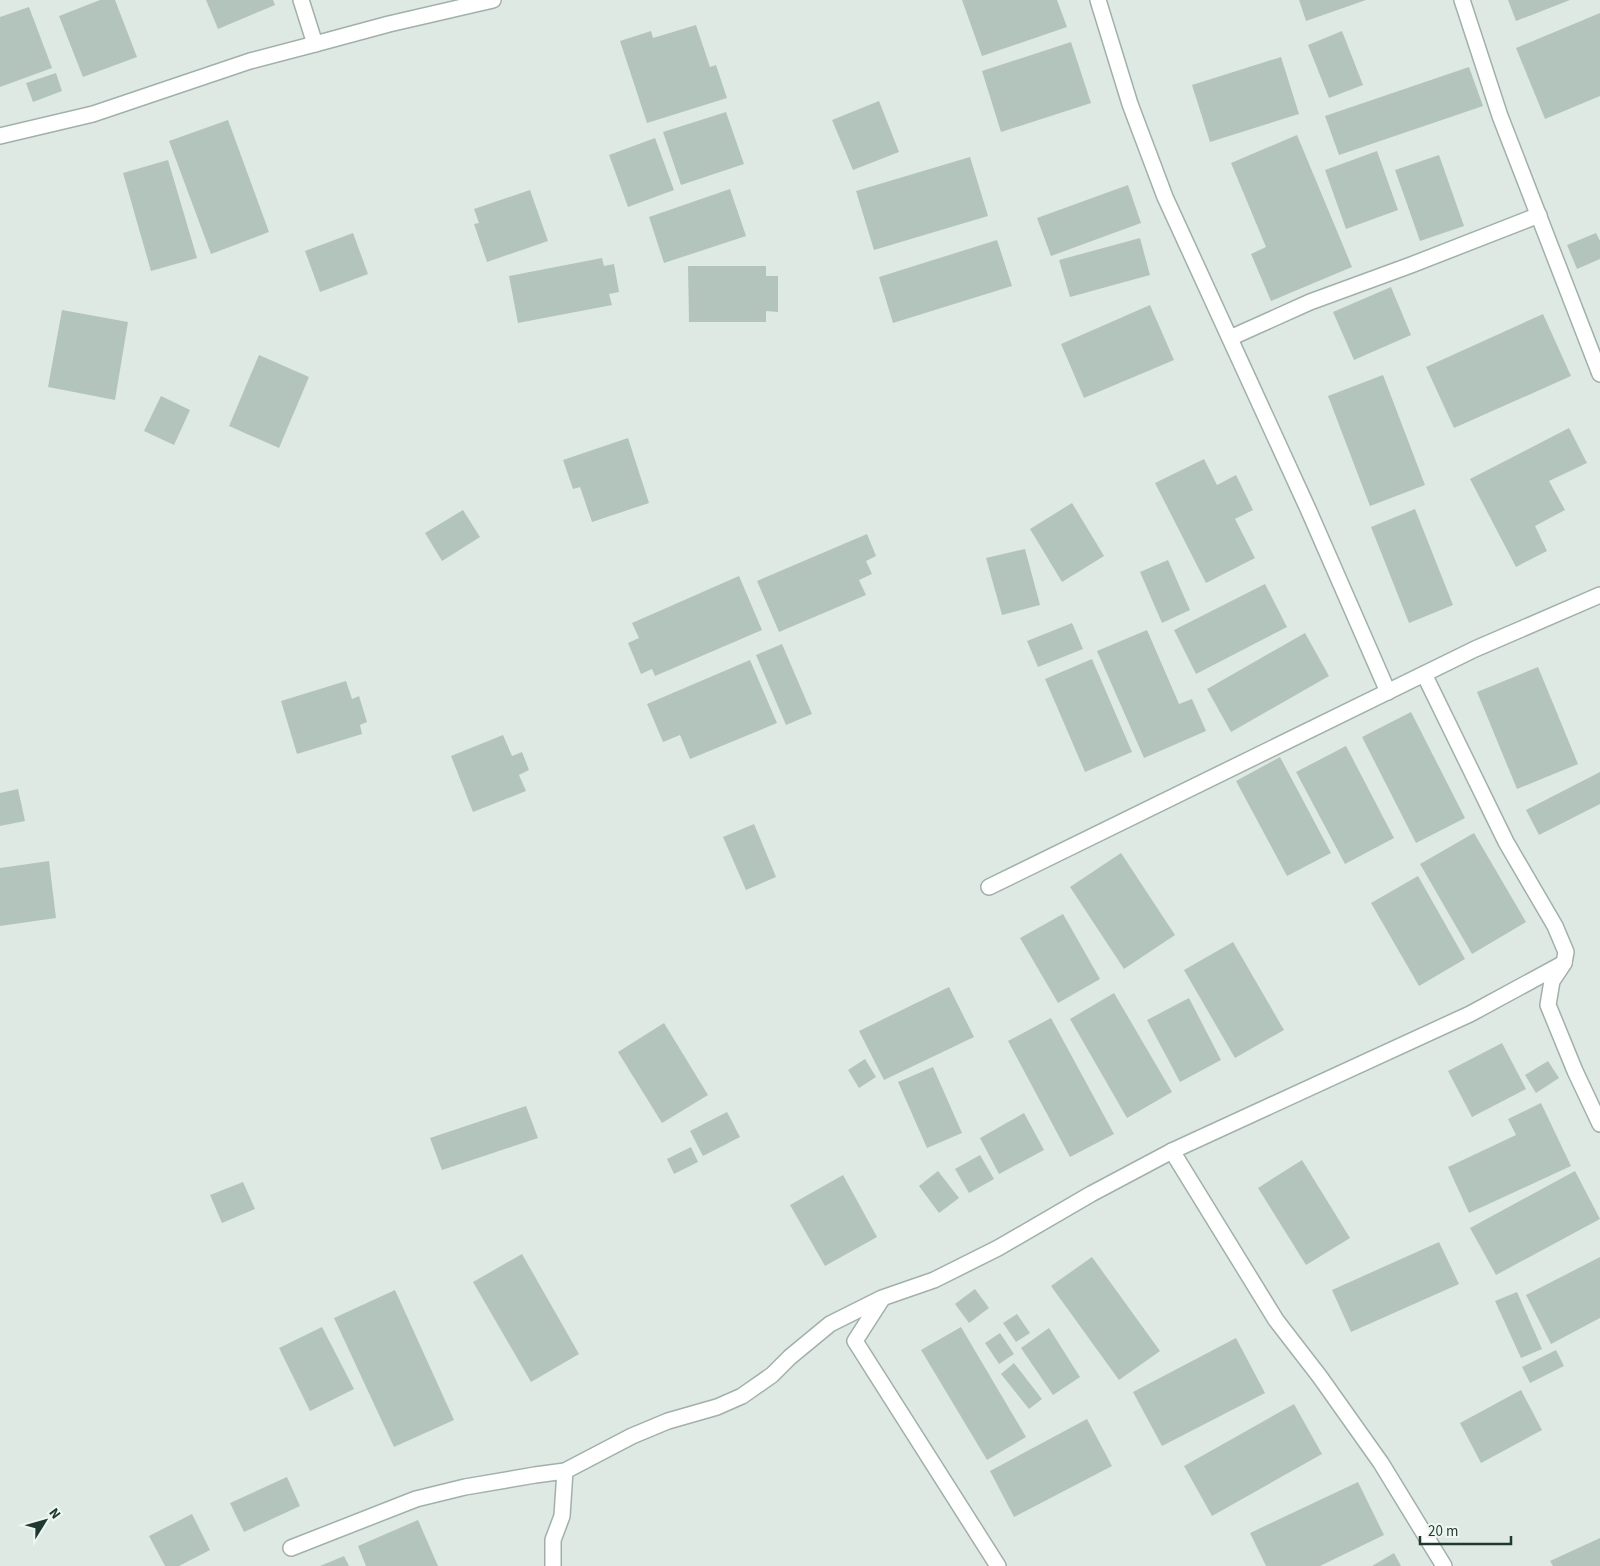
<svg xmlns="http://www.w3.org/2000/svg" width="1600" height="1566" viewBox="0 0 1600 1566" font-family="'Source Sans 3',sans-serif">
	<rect width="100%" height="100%" fill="#dee9e4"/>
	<!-- building -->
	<g fill="#b3c4bd">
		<polygon points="100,0 115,0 137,57 83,77 59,16"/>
		<polygon points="206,0 273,0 275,5 218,29"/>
		<polygon points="962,0 1057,0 1067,27 982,56"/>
		<polygon points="1299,0 1366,0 1306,21"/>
		<polygon points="1508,0 1570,0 1516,21"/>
		<polygon points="29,7 52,68 0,87 0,17"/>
		<polygon points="1600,13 1600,96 1545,119 1516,48"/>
		<polygon points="696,25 710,67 716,65 727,98 647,123 620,41 651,31 653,38"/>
		<polygon points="1342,31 1363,85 1329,98 1308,45"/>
		<polygon points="1071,42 1091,103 1001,132 982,71"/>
		<polygon points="1281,57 1299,114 1210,142 1192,85"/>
		<polygon points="1469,67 1483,106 1339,155 1325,116"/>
		<polygon points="56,73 62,91 33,102 26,83"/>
		<polygon points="879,101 899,152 853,170 832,120"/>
		<polygon points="726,112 744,164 681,185 663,132"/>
		<polygon points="228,120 269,232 211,254 169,141"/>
		<polygon points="1297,135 1352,267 1271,301 1251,254 1266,247 1231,163"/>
		<polygon points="655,138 674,190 628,207 609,155"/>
		<polygon points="1377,151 1398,210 1346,229 1325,170"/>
		<polygon points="1439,155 1464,226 1420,241 1395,170"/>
		<polygon points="970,157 988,216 874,250 856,191"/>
		<polygon points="168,160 197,258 151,271 123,173"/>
		<polygon points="1128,185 1141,223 1051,256 1037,218"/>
		<polygon points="730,189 746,236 664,263 649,217"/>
		<polygon points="530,190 548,241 487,262 474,224 479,223 474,209"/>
		<polygon points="353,233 368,274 320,292 305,251"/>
		<polygon points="1596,233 1600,241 1600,259 1577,269 1567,245"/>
		<polygon points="1140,238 1150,275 1070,297 1059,260"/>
		<polygon points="997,240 1012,286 893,323 879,277"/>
		<polygon points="602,258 604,266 614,264 619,292 609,294 612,305 518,323 509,276"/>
		<polygon points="688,266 766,266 766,276 778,276 778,312 766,311 766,322 689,322"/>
		<polygon points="1391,287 1411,335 1354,360 1333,312"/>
		<polygon points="1150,305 1174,360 1084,398 1061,344"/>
		<polygon points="62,310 128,322 115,400 48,387"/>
		<polygon points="1543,314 1571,376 1454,428 1426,367"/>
		<polygon points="259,355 309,377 279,448 229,426"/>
		<polygon points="1383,375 1425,485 1370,506 1328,396"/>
		<polygon points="161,396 190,410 174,445 144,431"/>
		<polygon points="1569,428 1587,463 1549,481 1565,510 1535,526 1547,551 1516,567 1470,479"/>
		<polygon points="628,438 649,503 592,522 580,487 573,489 563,460"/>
		<polygon points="1204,459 1217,485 1236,475 1253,510 1235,519 1255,558 1206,583 1155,483"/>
		<polygon points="1072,503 1104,556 1062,582 1030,529"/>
		<polygon points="1415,509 1453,605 1409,623 1371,527"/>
		<polygon points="463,510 480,537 442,561 425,533"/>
		<polygon points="867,534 876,556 866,561 872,574 859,580 866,595 779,632 757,581"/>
		<polygon points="1025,549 1040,605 1002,615 986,558"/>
		<polygon points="1168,560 1190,610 1162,623 1140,572"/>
		<polygon points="739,576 762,630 655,676 652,669 641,674 628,643 639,638 632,623"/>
		<polygon points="1265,584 1287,627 1196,674 1174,630"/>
		<polygon points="1072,623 1083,649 1038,667 1027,641"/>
		<polygon points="1147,630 1179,704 1192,699 1206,731 1144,758 1097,651"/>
		<polygon points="1305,633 1329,676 1231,732 1207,689"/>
		<polygon points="782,644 812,714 786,725 756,655"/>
		<polygon points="1092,659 1132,752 1085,772 1045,679"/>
		<polygon points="750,660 777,723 690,759 680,735 663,742 647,704"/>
		<polygon points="1538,667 1578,764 1517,789 1477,692"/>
		<polygon points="346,681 352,699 359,696 367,722 360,725 362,734 297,754 281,701"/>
		<polygon points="1411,712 1465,818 1416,843 1362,737"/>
		<polygon points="503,735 512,756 522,752 529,770 519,775 526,791 473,812 451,756"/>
		<polygon points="1346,746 1394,838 1345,864 1296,772"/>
		<polygon points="1280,757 1331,853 1287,876 1236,781"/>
		<polygon points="1600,772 1600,804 1539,835 1526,810"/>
		<polygon points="18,789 25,821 0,826 0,793"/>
		<polygon points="754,824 776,877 746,890 723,837"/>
		<polygon points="1474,833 1526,922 1472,954 1420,864"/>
		<polygon points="1121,853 1175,935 1124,969 1070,887"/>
		<polygon points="49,861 56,918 0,926 0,868"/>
		<polygon points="1418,876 1465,959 1419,986 1371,903"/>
		<polygon points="1063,914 1100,979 1058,1003 1020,938"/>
		<polygon points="1233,942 1284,1030 1235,1058 1184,970"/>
		<polygon points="949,987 974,1037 884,1080 859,1031"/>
		<polygon points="1114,993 1172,1092 1127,1118 1070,1019"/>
		<polygon points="1189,998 1221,1060 1180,1082 1147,1020"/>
		<polygon points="1051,1018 1114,1134 1070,1157 1008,1041"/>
		<polygon points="664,1023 708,1095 662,1123 618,1052"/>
		<polygon points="1502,1043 1526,1089 1472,1117 1448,1071"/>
		<polygon points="865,1059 876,1077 859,1088 848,1070"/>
		<polygon points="1548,1061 1559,1078 1536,1093 1525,1075"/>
		<polygon points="933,1067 962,1133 927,1148 898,1082"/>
		<polygon points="1541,1103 1571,1166 1469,1213 1448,1167 1516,1135 1508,1119"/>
		<polygon points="526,1106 538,1138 442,1170 430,1138"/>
		<polygon points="727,1112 740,1137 703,1156 690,1131"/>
		<polygon points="1024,1113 1044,1150 999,1174 980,1138"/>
		<polygon points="691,1147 698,1162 674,1174 667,1159"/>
		<polygon points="980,1155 994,1179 969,1193 955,1169"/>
		<polygon points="1302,1160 1350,1238 1306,1265 1258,1188"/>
		<polygon points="938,1171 959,1198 939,1213 919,1186"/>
		<polygon points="1575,1171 1600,1219 1496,1275 1470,1228"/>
		<polygon points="843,1175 877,1237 825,1266 790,1205"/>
		<polygon points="243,1182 255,1209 222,1223 210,1195"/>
		<polygon points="1439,1242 1459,1284 1351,1332 1332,1290"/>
		<polygon points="522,1254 579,1354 531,1382 473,1282"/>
		<polygon points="1092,1257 1160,1351 1119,1380 1051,1286"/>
		<polygon points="1600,1257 1600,1318 1551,1344 1526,1295"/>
		<polygon points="975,1289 989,1308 969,1323 955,1304"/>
		<polygon points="395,1290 454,1420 394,1447 334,1318"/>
		<polygon points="1517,1292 1542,1349 1521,1358 1495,1301"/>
		<polygon points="1017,1314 1030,1333 1016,1342 1003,1323"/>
		<polygon points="322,1327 354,1389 310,1411 279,1348"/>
		<polygon points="961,1327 1026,1437 987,1460 921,1350"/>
		<polygon points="1049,1328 1080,1377 1053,1395 1021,1348"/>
		<polygon points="1000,1333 1014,1354 999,1364 985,1343"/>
		<polygon points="1236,1338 1265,1393 1162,1446 1133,1392"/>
		<polygon points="1556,1350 1564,1366 1530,1383 1522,1367"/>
		<polygon points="1014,1363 1042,1399 1029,1409 1001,1374"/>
		<polygon points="1521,1390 1542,1430 1481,1463 1460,1423"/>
		<polygon points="1294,1404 1322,1454 1212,1516 1184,1466"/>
		<polygon points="1087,1419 1112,1466 1014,1517 990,1471"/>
		<polygon points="287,1477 300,1506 244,1532 230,1503"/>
		<polygon points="1358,1482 1384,1535 1320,1566 1266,1566 1250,1533"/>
		<polygon points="192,1514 210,1550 179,1566 165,1566 149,1536"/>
		<polygon points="418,1520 438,1566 366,1566 358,1546"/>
		<polygon points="1600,1538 1600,1566 1553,1566 1550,1561"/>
		<polygon points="1394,1553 1401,1566 1372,1566"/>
		<polygon points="344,1556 349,1566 320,1566"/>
	</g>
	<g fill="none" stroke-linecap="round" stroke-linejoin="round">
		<!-- minor casing -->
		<g stroke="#a1b0ab" stroke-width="18">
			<g id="minor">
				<polyline points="301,0 315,44"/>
				<polyline points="1098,0 1130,104 1165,197 1308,509 1388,692"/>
				<polyline points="1462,0 1500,116 1600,374"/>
				<polyline points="0,136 93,114 250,61 315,44 389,24 493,0"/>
				<polyline points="1230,338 1310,302 1411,265 1539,215"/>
				<polyline points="1424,674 1506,842 1555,926 1566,952 1564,963 1552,981 1548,1005 1575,1071 1600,1124"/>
				<polyline points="989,887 1475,649 1600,595"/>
				<polyline points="1172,1151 1276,1320 1320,1377 1381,1463 1444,1566"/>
				<polyline points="882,1299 855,1341 998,1566"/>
				<polyline points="291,1548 416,1499 465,1487 535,1475 565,1471 632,1436 668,1421 717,1407 742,1396 772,1375 790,1357 830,1324 882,1298 934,1280 998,1248 1091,1194 1172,1151 1470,1014 1564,963"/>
				<polyline points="553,1566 553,1540 562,1516 565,1471"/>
			</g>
		</g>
		<!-- minor -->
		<use href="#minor" stroke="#fff" stroke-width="15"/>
	</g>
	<!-- north arrow -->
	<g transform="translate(45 1521) rotate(53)" stroke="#eef6f2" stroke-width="4" paint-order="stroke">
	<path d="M0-4L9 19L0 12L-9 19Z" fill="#1f3832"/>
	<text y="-8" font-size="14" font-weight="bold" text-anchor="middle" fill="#1f3832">N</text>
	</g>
	<!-- scale -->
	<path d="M1420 1536v8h91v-8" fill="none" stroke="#1f3832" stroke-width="2.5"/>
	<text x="1428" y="1536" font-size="15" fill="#1f3832" stroke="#eef6f2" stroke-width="4" paint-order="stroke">20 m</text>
</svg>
